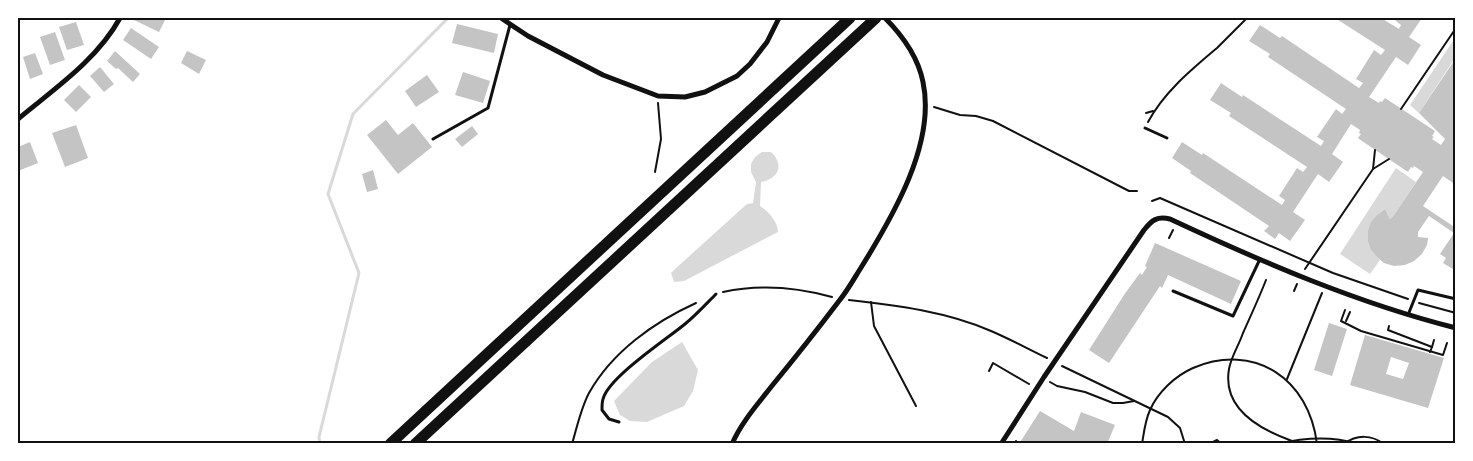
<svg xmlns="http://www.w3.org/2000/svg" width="1473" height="461" viewBox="0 0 1473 461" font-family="'DM Sans',sans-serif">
	<rect width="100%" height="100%" fill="#fff"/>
	<!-- water -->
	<g fill="#d9d9d9">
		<polygon points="1455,38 1455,58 1419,113 1410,105"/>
		<path d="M762 152H771C785 165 778 179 761 182L760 206C768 211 778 222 778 232L684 281 674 282 671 273 674 270 747 204 753 203 756 182 751 172V164L755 157Z"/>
		<path d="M1396 168 1416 182 1394 215 1390 219 1385 209C1367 221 1371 231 1371 250L1380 260 1370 274 1340 254Z"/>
		<polygon points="682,342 698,370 693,391 684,406 647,422 630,421 620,415 614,401 652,362"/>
	</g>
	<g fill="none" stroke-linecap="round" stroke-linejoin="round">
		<!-- stream -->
		<polyline stroke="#d9d9d9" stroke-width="3" points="320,444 319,437 359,273 328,194 353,114 447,19 447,18"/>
	</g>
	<!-- building -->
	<g fill="#c4c4c4" fill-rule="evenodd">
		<polygon points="136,18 166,18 159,32 134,20"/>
		<polygon points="1335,18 1381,18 1399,29 1401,25 1395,20 1396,18 1422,18 1409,37 1421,45 1408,65 1396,57 1369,97 1379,103 1380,101 1382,102 1385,98 1435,131 1432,136 1434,137 1432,139 1441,145 1445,139 1419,113 1456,58 1456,181 1454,181 1453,183 1443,176 1423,206 1456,228 1456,271 1443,263 1446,258 1440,254 1454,233 1429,216 1418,232 1418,237 1428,238 1427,245 1422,254 1414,261 1405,265 1394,266 1384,263 1377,257 1371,250 1368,241 1368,231 1371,222 1377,215 1385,209 1390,219 1394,215 1423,172 1414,166 1413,168 1411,167 1408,172 1359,139 1358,138 1361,134 1359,133 1360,130 1351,124 1332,154 1343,162 1329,182 1318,174 1293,212 1305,220 1290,241 1279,233 1275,239 1264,231 1269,226 1190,173 1191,171 1172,158 1182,142 1202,155 1203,153 1282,205 1285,200 1279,196 1297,168 1303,172 1307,167 1229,116 1231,113 1210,100 1221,83 1242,97 1243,95 1321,146 1324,141 1317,137 1336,109 1342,114 1346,109 1268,57 1270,54 1249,41 1260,25 1280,38 1282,36 1359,88 1363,83 1356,79 1374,50 1381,55 1385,50"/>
		<polygon points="76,22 84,45 67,50 59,27"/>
		<polygon points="457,24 498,34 494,53 452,43"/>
		<polygon points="131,28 159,47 151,59 123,40"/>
		<polygon points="55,32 65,60 50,65 40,37"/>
		<polygon points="115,51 140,74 133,82 118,68 116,69 107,61"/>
		<polygon points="187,51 206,60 199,74 181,63"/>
		<polygon points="35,53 43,74 30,79 23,57"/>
		<polygon points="100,67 114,84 104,92 90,76"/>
		<polygon points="463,72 490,81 483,103 455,95"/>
		<polygon points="427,75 439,92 416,107 405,91"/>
		<polygon points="79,85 91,97 76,112 64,100"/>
		<polygon points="386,120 398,135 413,123 432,147 398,174 367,135"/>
		<polygon points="76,125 88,158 65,167 52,133"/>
		<polygon points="472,126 478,134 462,147 455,139"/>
		<polygon points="30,142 38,163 18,171 18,147"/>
		<polygon points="373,170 378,189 367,192 362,174"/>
		<polygon points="1155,243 1241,281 1231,304 1168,275 1162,288 1160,286 1109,363 1089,350 1124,295 1140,273 1142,275 1147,267 1145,266"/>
		<polygon points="1329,323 1347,329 1332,376 1314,370"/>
		<path d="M1365 335 1444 358 1428 408 1350 385ZM1391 357 1409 363 1403 379 1386 374Z"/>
		<polygon points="1040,411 1074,431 1081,412 1115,425 1107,444 1019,444"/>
	</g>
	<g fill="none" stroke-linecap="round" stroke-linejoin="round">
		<!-- path -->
		<g stroke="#111" stroke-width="2">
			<polyline points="934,107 960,115 976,116 993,121 1129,191 1137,191"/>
			<polyline points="1401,109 1456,28"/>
			<polyline points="1146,113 1153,111"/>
			<path d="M1148 122C1164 92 1191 70 1217 48 1227 38 1237 28 1247 18"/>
			<polyline points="1373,169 1389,159"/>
			<polyline points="655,172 661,139 658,103"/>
			<polyline points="1152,201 1160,198 1333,273 1408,299"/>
			<polyline points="1169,238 1173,230"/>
			<polyline points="1305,269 1373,169 1375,150"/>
			<path d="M1266 280C1259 298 1251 315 1243 333 1239 345 1231 357 1229 369 1222 409 1261 430 1292 441"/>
			<polyline points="1294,291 1297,284"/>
			<path d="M723 292C760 284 796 287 832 297"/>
			<path d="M849 300C896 305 948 312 991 331 1010 339 1028 349 1047 358"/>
			<polyline points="871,302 874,326 916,406"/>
			<polyline points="1419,303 1456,313"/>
			<polyline points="1345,310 1341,321 1361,331 1443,355 1447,343"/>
			<polyline points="1346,321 1350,312"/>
			<polyline points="1389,326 1388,330 1432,347 1430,352"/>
			<polyline points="1432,347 1434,340"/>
			<polyline points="1062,366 1168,417 1180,428 1185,444"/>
			<polyline points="989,371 993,363 1029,384"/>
			<polyline points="1287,379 1322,293"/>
			<polyline points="1050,382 1057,386 1085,392 1113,403 1123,403 1134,401"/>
			<path d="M572 444C577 427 581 408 589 393 612 352 654 322 696 303"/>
			<polyline points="1016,444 1016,441"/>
			<path d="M1142 444C1144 432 1145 421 1150 410 1158 392 1175 376 1193 368 1255 342 1309 379 1317 444"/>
			<polyline points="1209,444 1217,440 1222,444"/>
			<path d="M1278 444C1303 438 1332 436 1357 444"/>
			<path d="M1344 444C1357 434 1372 435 1384 444"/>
		</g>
		<!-- service -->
		<g stroke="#111" stroke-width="3">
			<polyline points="1145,128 1167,138"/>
			<polyline points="433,139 488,108 510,25"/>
			<polyline points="1173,291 1233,316 1260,259"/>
			<polyline points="1408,315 1418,290 1456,299"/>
			<path d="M619 422 609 419 602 410C602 407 602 402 603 399 609 377 667 339 685 324 696 315 706 304 716 294"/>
		</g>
		<!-- minor -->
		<g stroke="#111" stroke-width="5">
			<polyline points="501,18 528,36 603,75 658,96 685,97 705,92 737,76 750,64 767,42 779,18"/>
			<path d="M18 119C54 89 97 60 120 18"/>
			<path d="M732 444C741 423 757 405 771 387 794 359 817 330 839 301 848 290 855 277 862 266 893 216 936 143 923 82 918 57 903 36 885 18"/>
			<path d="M1001 444 1044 377 1144 230C1152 220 1157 216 1170 219 1262 262 1357 303 1456 328"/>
		</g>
		<!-- trunk -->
		<g stroke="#111" stroke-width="11">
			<polyline points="390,444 850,18"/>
			<polyline points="415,444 876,18"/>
		</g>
	</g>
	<!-- border -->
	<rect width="1473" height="461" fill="none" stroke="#ffffff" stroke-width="38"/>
	<rect x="19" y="19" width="1435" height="423" fill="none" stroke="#111" stroke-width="2"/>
</svg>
